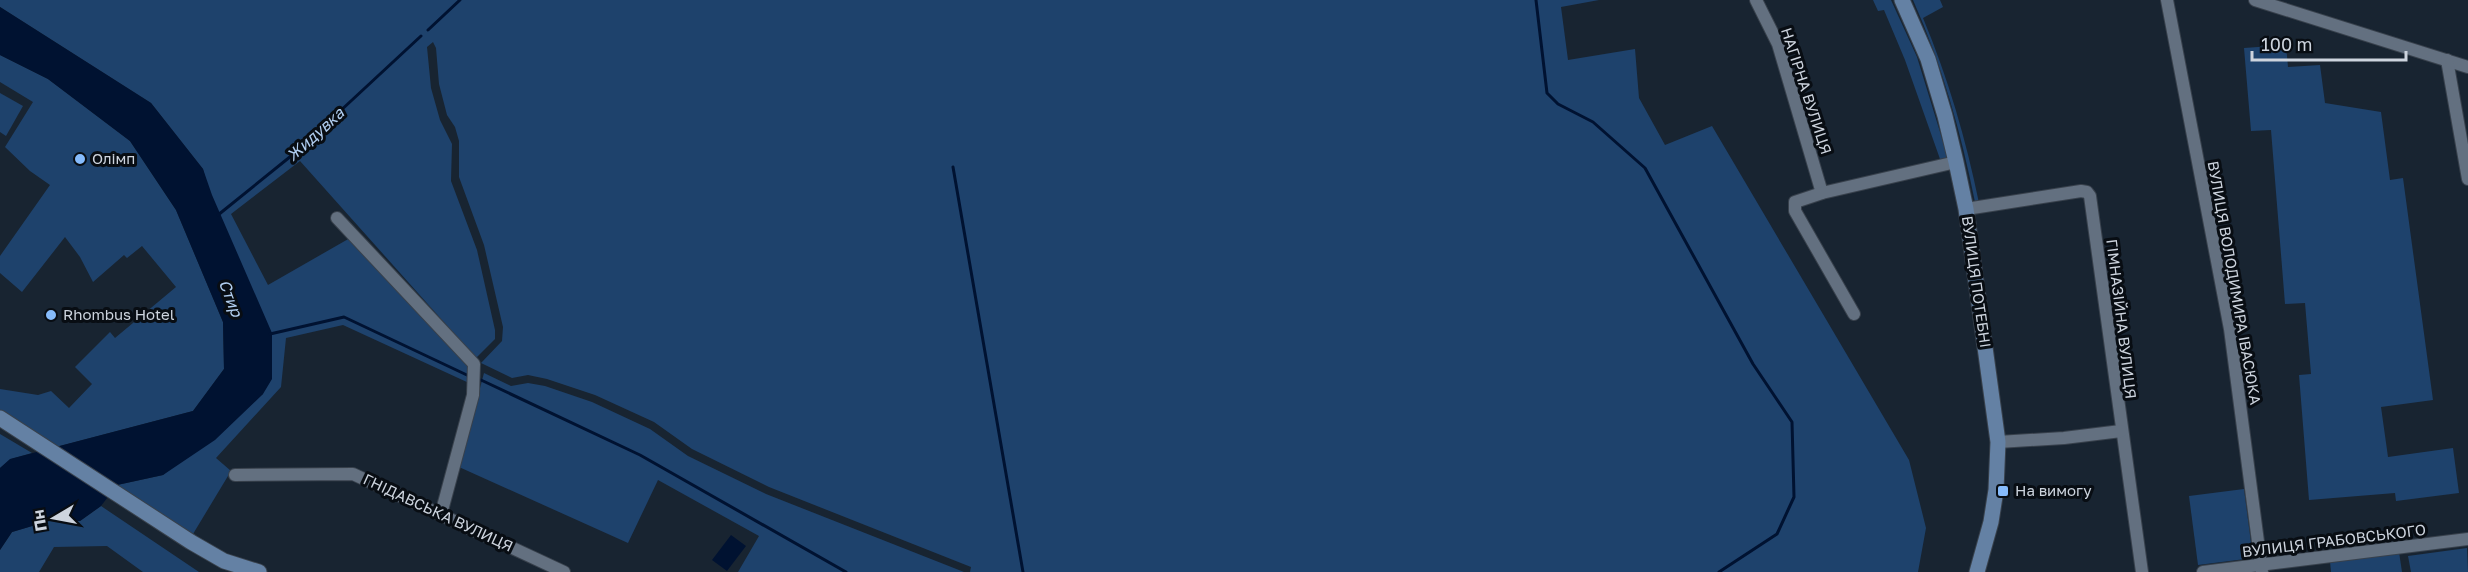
<svg xmlns="http://www.w3.org/2000/svg" width="2468" height="572" viewBox="0 0 2468 572" font-family="'Golos Text',sans-serif">
	<rect width="100%" height="100%" fill="#182431"/>
	<!-- green -->
	<g fill="#1e426c">
		<polygon points="0,0 1599,0 1561,7 1568,60 1635,49 1639,98 1665,145 1712,126 1909,460 1926,528 1918,572 970,572 971,567 769,487 692,449 654,422 595,395 547,379 528,375 512,378 481,363 502,341 503,327 484,245 459,177 459,141 455,127 447,115 439,84 436,48 433,42 427,47 431,88 440,120 452,144 451,181 477,250 495,330 495,339 476,358 300,161 231,214 268,285 350,238 469,366 469,383 343,325 286,338 281,387 216,458 231,471 193,534 117,485 163,475 263,394 203,169 151,103 0,7"/>
		<polygon points="1873,0 1891,0 1917,57 1948,158 1940,159 1905,60 1884,10 1878,11"/>
		<path d="M1913 0H1940L1943 7 1923 18C1948 78 1966 139 1979 203L1975 202C1961 132 1942 65 1913 0Z"/>
		<polygon points="2286,45 2288,67 2320,65 2325,103 2381,112 2390,180 2403,178 2433,400 2381,407 2388,457 2453,448 2459,493 2396,501 2395,493 2309,500 2299,375 2311,374 2305,303 2285,304 2271,130 2251,131 2244,48"/>
		<polygon points="0,55 48,79 130,141 176,210 223,322 224,369 193,411 56,447 0,411 0,389 38,395 51,391 69,408 92,384 75,367 110,332 115,338 176,287 142,246 127,258 124,255 93,282 80,257 65,237 22,292 0,273 0,256 50,185 30,171 5,147 33,102 0,82"/>
		<polygon points="0,93 23,106 6,136 0,132"/>
		<polygon points="484,373 511,386 528,383 545,386 592,402 650,429 688,456 766,494 964,572 738,572 759,536 658,480 628,543 459,467"/>
		<polygon points="0,434 32,453 11,459 0,468"/>
		<polygon points="2244,489 2253,558 2198,565 2189,496"/>
		<polygon points="101,506 199,572 143,572 107,546 54,547 39,572 0,572 0,550 12,532 49,521 80,521"/>
		<polygon points="2467,548 2468,572 2411,572 2408,556"/>
		<polygon points="2399,552 2402,572 2331,572 2330,561"/>
	</g>
	<!-- water -->
	<g fill="#001231">
		<polygon points="0,7 151,103 203,169 212,195 272,333 272,379 263,394 215,440 163,475 117,485 101,506 80,521 49,521 12,532 0,550 0,468 10,459 193,411 224,369 223,322 176,210 130,141 48,79 0,55"/>
		<polygon points="731,535 746,546 727,571 712,560"/>
	</g>
	<g fill="none" stroke-linecap="round" stroke-linejoin="round">
		<!-- stream -->
		<g stroke="#001231" stroke-width="3">
			<polyline points="1536,0 1547,93 1558,104 1593,122 1645,168 1753,364 1792,422 1794,497 1777,534 1719,572"/>
			<polyline points="428,30 460,0"/>
			<polyline points="953,167 1023,572"/>
			<polyline points="218,215 296,152 421,36"/>
			<polyline points="270,334 344,317 469,376"/>
			<polyline points="481,380 640,455 846,572"/>
		</g>
		<!-- street casing -->
		<g stroke="#38414c" stroke-width="14">
			<g id="street">
				<polyline points="1756,0 1778,44 1822,193"/>
				<polyline points="2167,0 2230,329 2262,572"/>
				<polyline points="2255,0 2468,67"/>
				<polyline points="2447,60 2468,179"/>
				<polyline points="1966,209 2081,191 2087,192 2090,196 2142,572"/>
				<polyline points="337,218 474,364 473,395 441,514"/>
				<polyline points="1854,314 1795,211 1795,202 1822,193 1956,162"/>
				<polyline points="1998,442 2064,438 2121,431"/>
				<polyline points="235,475 353,474 564,572"/>
				<polyline points="2203,572 2468,539"/>
			</g>
		</g>
		<!-- secondary casing -->
		<g stroke="#38414c" stroke-width="17">
			<g id="secondary">
				<polyline points="1902,0 1928,59 1945,116 1956,162 1966,209 1998,442 1996,490 1991,522 1977,572"/>
				<polyline points="0,418 191,542 224,561 259,572"/>
			</g>
		</g>
		<!-- street -->
		<use href="#street" stroke="#637080" stroke-width="12"/>
		<!-- secondary -->
		<use href="#secondary" stroke="#6481a4" stroke-width="15"/>
	</g>
	<!-- markers -->
	<g fill="#86bbfb" stroke="#080d13" stroke-width="2">
		<circle cx="80" cy="159" r="6"/>
		<circle cx="51" cy="315" r="6"/>
		<rect x="1997" y="485" width="12" height="12" rx="3"/>
	</g>
	<g text-anchor="middle" stroke-width="6" stroke-linejoin="round" paint-order="stroke">
		<!-- street labels -->
		<g font-size="15" fill="#cdd4de" stroke="#080d13">
			<text transform="translate(1806 91) rotate(72)" y="5">НАГІРНА ВУЛИЦЯ</text>
			<text transform="translate(1976 282) rotate(82)" y="5">ВУЛИЦЯ ПОТЕБНІ</text>
			<text transform="translate(2234 283) rotate(80)" y="5">ВУЛИЦЯ ВОЛОДИМИРА ІВАСЮКА</text>
			<text transform="translate(2121 319) rotate(83)" y="5">ГІМНАЗІЙНА ВУЛИЦЯ</text>
			<text transform="translate(438 513) rotate(25)" y="5">ГНІДАВСЬКА ВУЛИЦЯ</text>
			<text transform="translate(2334 541) rotate(-7)" y="5">ВУЛИЦЯ ГРАБОВСЬКОГО</text>
		</g>
		<!-- poi labels -->
		<g font-size="15" fill="#cdd4de" stroke="#080d13" text-anchor="start">
			<text x="92" y="164">Олімп</text>
			<text x="63" y="320">Rhombus Hotel</text>
			<text x="2015" y="496">На вимогу</text>
		</g>
		<!-- water labels -->
		<g font-size="16" font-style="italic" fill="#b1cef0" stroke="#080d13">
			<text transform="translate(315 134) rotate(-42)" y="6">Жидувка</text>
			<text transform="translate(231 298) rotate(69)" y="6">Стир</text>
		</g>
	</g>
	<!-- north arrow -->
	<g transform="translate(54 518) rotate(260)" stroke="#080d13" stroke-width="4.5" paint-order="stroke">
	<path d="M0-4.5L10 22L0 15L-10 22Z" fill="#cdd4de"/>
	<text y="-9" font-size="16" font-weight="bold" text-anchor="middle" fill="#cdd4de">Пн</text>
	</g>
	<!-- scale -->
	<path d="M2252 51v9h154v-9" fill="none" stroke="#cdd4de" stroke-width="3"/>
	<text x="2261" y="51" font-size="18" fill="#cdd4de" stroke="#080d13" stroke-width="4.5" paint-order="stroke">100 m</text>
</svg>
